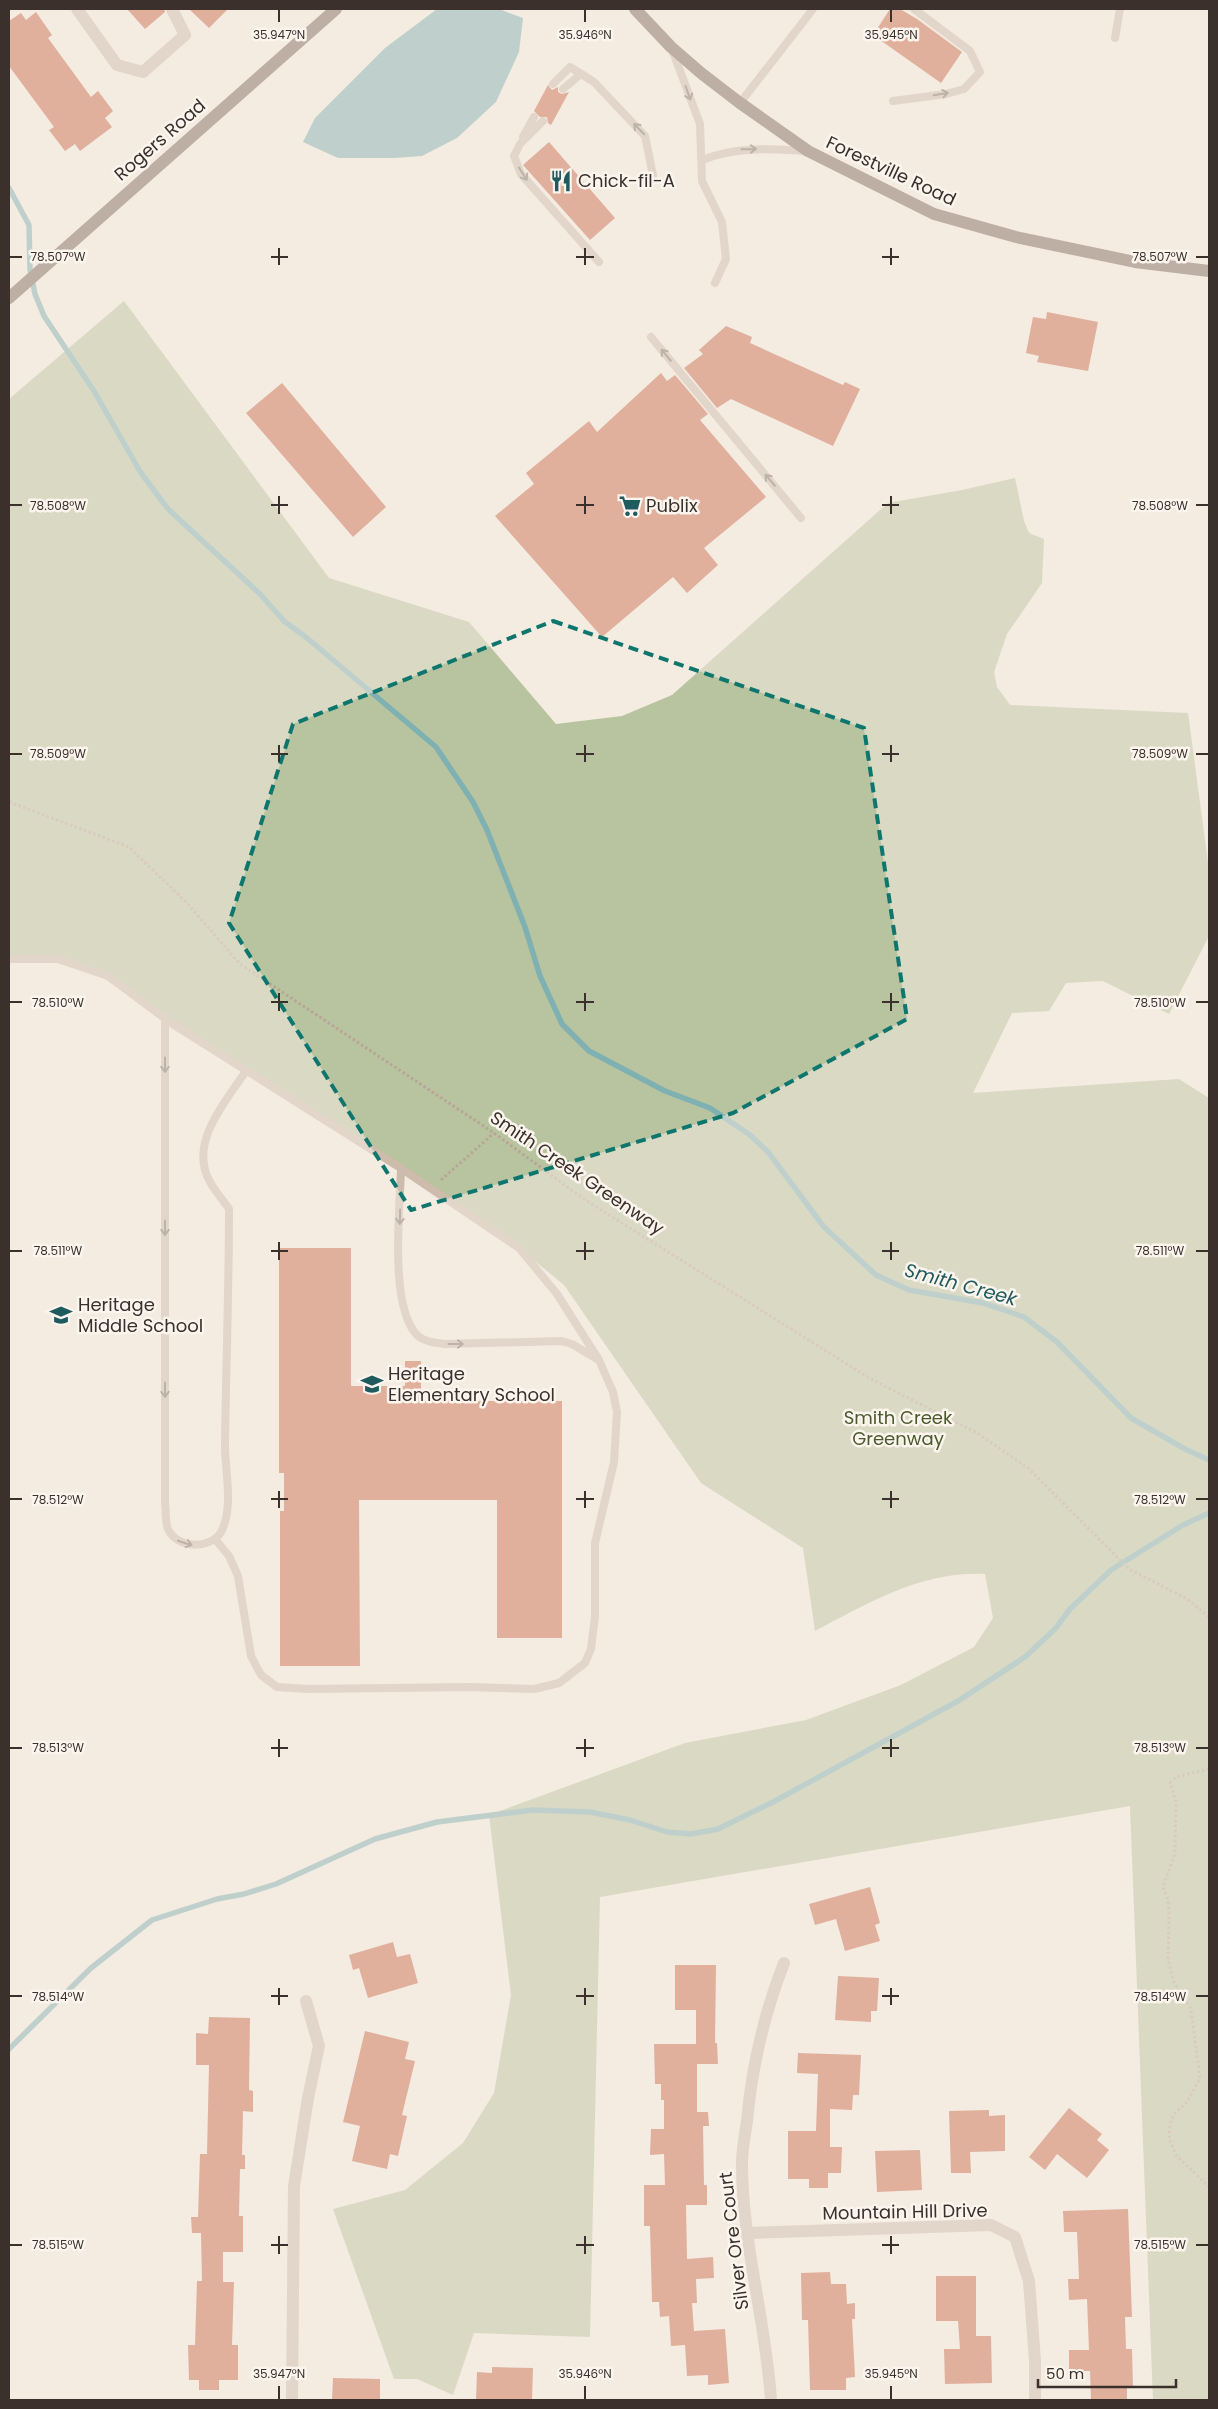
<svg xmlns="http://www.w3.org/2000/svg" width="1218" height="2409" viewBox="0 0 1218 2409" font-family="Poppins,sans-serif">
	<rect width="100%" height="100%" fill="#f4ebe1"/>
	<!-- green -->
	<path fill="#b8c4a0" d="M124 301 329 578 469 622 556 724 622 716 672 695 888 503 962 490 1015 478 1024 521 1029 533 1044 539 1042 583 1007 634 994 672 997 687 1010 705 1188 713 1209 870V936L1169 1014 1103 981 1066 983 1049 1011 1012 1013 973 1093 1179 1079 1209 1098V2400H1153L1130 1806 600 1897 590 2337 474 2333 453 2395 417 2379H394L333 2209 405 2190 463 2143 494 2093 511 1995 489 1815 685 1743 806 1720 901 1685 974 1647 993 1618 985 1574C922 1571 870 1602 815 1631L803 1548 701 1483 564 1285 519 1248 171 1023 108 976 58 959 9 955V399Z"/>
	<!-- water -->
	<polygon fill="#7fb0b2" points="437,9 499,9 523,18 519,52 496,102 457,138 422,156 395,158 338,158 303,142 315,118 385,48"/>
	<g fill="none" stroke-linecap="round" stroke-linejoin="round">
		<!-- stream -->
		<g stroke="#7fb0b2" stroke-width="5.5">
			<polyline points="9,188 29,225 30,270 35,294 44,316 94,391 141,473 168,509 260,594 284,621 307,638 436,747 473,802 487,830 525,927 540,976 562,1024 589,1051 665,1091 710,1108 750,1135 768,1152 824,1227 876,1275 909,1290 983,1303 1024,1317 1057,1342 1131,1418 1185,1449 1209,1460"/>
			<polyline points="9,2049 91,1968 152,1920 217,1899 244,1894 276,1884 375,1839 437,1822 533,1810 590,1812 630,1820 667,1832 691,1834 718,1829 773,1802 958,1701 1025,1657 1055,1629 1070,1609 1111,1570 1183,1525 1209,1513"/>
		</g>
	</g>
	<!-- building -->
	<g fill="#c8694b">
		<polygon points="127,9 164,9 165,12 145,29"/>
		<polygon points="189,9 228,9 209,28"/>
		<polygon points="890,9 900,9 917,19 962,52 941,83 873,35"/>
		<polygon points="36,12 52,35 48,38 91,97 98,91 113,111 105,118 112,127 80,151 75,144 65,151 49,130 54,127 9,66 9,21 21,13 26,20"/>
		<polygon points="548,85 552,90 558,87 558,92 562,94 569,92 551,125 548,123 547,117 540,117 534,111"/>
		<polygon points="549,142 615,218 590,240 523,165"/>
		<polygon points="1047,312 1098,322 1088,371 1037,362 1039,356 1026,353 1033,317 1046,319"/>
		<polygon points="726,326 752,337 750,343 843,385 845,382 860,389 833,446 731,399 717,408 684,368 703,354 699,350"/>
		<polygon points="661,373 667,381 675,375 708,414 700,420 766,497 704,548 718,565 687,593 673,577 602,637 495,516 534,484 526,473 589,421 597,432"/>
		<polygon points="282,383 386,507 353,537 246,413"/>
		<polygon points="279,1248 351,1248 351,1386 405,1386 405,1361 421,1361 421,1401 562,1401 562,1638 497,1638 497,1500 359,1500 360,1666 280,1666 280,1511 284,1511 284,1473 279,1473"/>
		<polygon points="870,1887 880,1923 875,1925 880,1941 845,1951 836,1919 815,1925 809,1904"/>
		<polygon points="393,1942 397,1957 410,1954 418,1983 368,1998 359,1968 353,1970 349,1955"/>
		<polygon points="675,1965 716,1965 715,2043 717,2043 718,2064 697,2064 697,2112 708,2112 709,2126 703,2126 704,2185 707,2185 707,2205 686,2205 687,2259 713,2257 714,2278 696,2279 697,2303 692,2303 694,2331 725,2329 729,2383 708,2385 708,2375 687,2376 685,2345 671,2346 669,2316 660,2317 659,2302 652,2302 650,2226 644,2226 644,2185 665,2185 664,2154 650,2155 651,2129 664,2129 664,2100 661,2100 661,2084 655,2084 654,2044 696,2044 696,2010 675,2010"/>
		<polygon points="838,1976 879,1978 877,2011 871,2011 871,2022 835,2020"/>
		<polygon points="209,2017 250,2018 249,2090 253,2091 253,2112 243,2111 242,2155 245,2155 245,2169 240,2169 239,2216 243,2216 243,2252 223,2252 223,2282 234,2282 232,2345 238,2345 238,2380 219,2380 219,2390 199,2390 199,2380 189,2380 188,2345 195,2345 197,2281 202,2281 201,2233 192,2233 191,2217 198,2217 200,2154 207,2154 209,2065 196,2065 196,2033 208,2034"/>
		<polygon points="365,2031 409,2042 405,2059 415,2061 402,2115 407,2116 398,2156 390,2154 387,2169 352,2161 360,2126 343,2122"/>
		<polygon points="798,2053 861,2055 859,2095 853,2095 852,2110 830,2109 830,2147 842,2147 841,2173 828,2173 828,2188 809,2188 809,2179 788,2179 788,2131 816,2131 818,2074 797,2073"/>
		<polygon points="1069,2108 1102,2134 1097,2140 1109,2150 1087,2178 1057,2154 1045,2170 1029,2157"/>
		<polygon points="989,2110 989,2116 1005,2115 1005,2151 970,2152 971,2173 951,2173 949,2111"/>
		<polygon points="920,2150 922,2190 877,2192 875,2151"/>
		<polygon points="1128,2209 1132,2317 1125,2317 1126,2349 1132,2349 1133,2388 1127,2388 1127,2400 1091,2400 1090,2371 1069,2371 1069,2350 1089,2350 1087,2299 1069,2300 1068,2279 1079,2279 1077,2232 1064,2232 1063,2211"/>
		<polygon points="830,2272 831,2284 846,2284 847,2304 855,2303 855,2319 852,2319 855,2377 846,2378 846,2390 810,2390 808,2320 802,2320 801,2273"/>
		<polygon points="936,2276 976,2276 976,2336 991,2336 992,2383 945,2384 944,2349 960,2349 958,2321 936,2321"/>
		<polygon points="492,2367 533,2368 532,2400 476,2400 477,2372 492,2373"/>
		<polygon points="333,2378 380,2379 380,2400 332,2400"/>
	</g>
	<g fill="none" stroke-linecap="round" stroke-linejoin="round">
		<!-- path -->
		<g stroke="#b9a596" stroke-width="3" stroke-dasharray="2.5 2.5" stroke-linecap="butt">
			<polyline points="9,802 129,847 187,903 240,964 494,1133 585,1200 871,1379 977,1433 1028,1468 1129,1569 1187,1599 1209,1617"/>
			<polyline points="441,1180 494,1133"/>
			<polyline points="1209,1769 1176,1777 1170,1783 1176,1802 1175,1853 1163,1887 1168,1900 1169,1921 1168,1960 1174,1982 1191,2009 1200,2078 1187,2102 1174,2114 1170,2124 1169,2139 1176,2155 1209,2187"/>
		</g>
		<!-- service -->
		<g stroke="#cdbbac" stroke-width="8">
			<polyline points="1115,38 1120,9"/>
			<polyline points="673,52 700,124 702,181 722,222 726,259 715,283"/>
			<polyline points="553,84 570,67 594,82 645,136 653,175"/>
			<polyline points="563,89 581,74"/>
			<polyline points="893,101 946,94 964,89 980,72 970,51 914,9"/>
			<polyline points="740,103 813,9"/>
			<polyline points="543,121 520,144 514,156 521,174 599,262"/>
			<polyline points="523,137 534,117"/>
			<path d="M702 160C736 146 770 149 806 151"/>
			<polyline points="651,337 801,518"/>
			<polyline points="9,959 58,959 108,976 171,1023 396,1165 519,1248 557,1294 599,1360 613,1392 617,1412 614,1462 595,1543 595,1616 591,1649 585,1663 559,1683 534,1689 470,1687 308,1689 277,1687 261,1675 251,1656 238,1576 229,1556 215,1539"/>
			<path d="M165 1016V1503C166 1510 165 1522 168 1529 177 1550 215 1550 223 1528 233 1503 225 1471 225 1445 226 1366 229 1288 229 1209 223 1200 214 1190 209 1180 189 1142 226 1101 246 1071"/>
			<path d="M401 1169C400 1209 389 1306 417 1335 424 1342 436 1343 446 1344L561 1341 572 1344 597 1359"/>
		</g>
		<!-- minor -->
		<g stroke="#cdbbac" stroke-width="12">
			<polyline points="77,9 117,65 143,72 185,35 172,9"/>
			<polyline points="748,2233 991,2225 1015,2237 1029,2281 1035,2361 1035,2400"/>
			<polyline points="292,2400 294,2186 308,2098 319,2046 306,2001"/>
			<path d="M771 2400C766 2321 742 2243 742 2163 742 2149 745 2135 747 2121 752 2067 764 2014 784 1963"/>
		</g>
		<!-- primary -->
		<g stroke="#7d675c" stroke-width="12">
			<polyline points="635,9 671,47 701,73 740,103 808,151 934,214 1016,237 1135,262 1209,271"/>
			<polyline points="9,298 336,9"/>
		</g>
	</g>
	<!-- one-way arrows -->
	<defs><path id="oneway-shaft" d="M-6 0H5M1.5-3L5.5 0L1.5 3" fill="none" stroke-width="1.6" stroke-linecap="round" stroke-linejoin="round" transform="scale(1.25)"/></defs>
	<g stroke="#7d6f65">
		<use href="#oneway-shaft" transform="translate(688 93) rotate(70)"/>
		<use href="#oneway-shaft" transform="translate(941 94) rotate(-10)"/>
		<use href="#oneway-shaft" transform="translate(639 129) rotate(-134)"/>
		<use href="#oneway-shaft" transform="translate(749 149) rotate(-1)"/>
		<use href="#oneway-shaft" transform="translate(523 174) rotate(58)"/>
		<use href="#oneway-shaft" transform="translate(666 355) rotate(-130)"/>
		<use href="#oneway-shaft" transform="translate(770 480) rotate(-130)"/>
		<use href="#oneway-shaft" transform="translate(165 1065) rotate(90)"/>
		<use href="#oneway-shaft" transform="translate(400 1217) rotate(91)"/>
		<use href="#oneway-shaft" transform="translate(165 1228) rotate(90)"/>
		<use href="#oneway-shaft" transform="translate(456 1344)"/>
		<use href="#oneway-shaft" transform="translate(165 1390) rotate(90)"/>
		<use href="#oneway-shaft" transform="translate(185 1543) rotate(18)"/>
	</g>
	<!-- marked area -->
	<path d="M0 0H1218V2409H0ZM553 621 864 728 907 1019 733 1113 411 1210 229 923 293 724Z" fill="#f4ebe1" fill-opacity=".55" fill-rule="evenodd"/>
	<path fill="none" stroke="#0f766e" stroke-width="4" stroke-dasharray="10 6" stroke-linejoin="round" d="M553 621 864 728 907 1019 733 1113 411 1210 229 923 293 724Z"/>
	<!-- ticks -->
	<path fill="none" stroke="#3b302b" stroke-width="2" d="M279 10V22M585 10V22M891 10V22M279 248V265M585 248V265M891 248V265M10 257H22M271 257H288M576 257H594M882 257H899M1196 257H1208M279 496V514M585 496V514M891 496V514M10 505H22M271 505H288M576 505H594M882 505H899M1196 505H1208M279 745V762M585 745V762M891 745V762M10 754H22M271 754H288M576 754H594M882 754H899M1196 754H1208M279 993V1011M585 993V1011M891 993V1011M10 1002H22M271 1002H288M576 1002H594M882 1002H899M1196 1002H1208M279 1242V1260M585 1242V1260M891 1242V1260M10 1251H22M271 1251H288M576 1251H594M882 1251H899M1196 1251H1208M279 1491V1508M585 1491V1508M891 1491V1508M10 1499H22M271 1499H288M576 1499H594M882 1499H899M1196 1499H1208M279 1739V1757M585 1739V1757M891 1739V1757M10 1748H22M271 1748H288M576 1748H594M882 1748H899M1196 1748H1208M279 1988V2005M585 1988V2005M891 1988V2005M10 1996H22M271 1996H288M576 1996H594M882 1996H899M1196 1996H1208M279 2236V2254M585 2236V2254M891 2236V2254M10 2245H22M271 2245H288M576 2245H594M882 2245H899M1196 2245H1208M279 2386V2399M585 2386V2399M891 2386V2399"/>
	<!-- icons -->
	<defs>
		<g id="restaurant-bare" transform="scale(1.725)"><path d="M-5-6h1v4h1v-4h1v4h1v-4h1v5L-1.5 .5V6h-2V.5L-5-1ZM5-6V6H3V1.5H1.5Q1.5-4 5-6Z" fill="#1f5a5e" stroke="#fbf5ee" stroke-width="2.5" paint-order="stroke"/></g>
		<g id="supermarket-bare" transform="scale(1.725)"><path d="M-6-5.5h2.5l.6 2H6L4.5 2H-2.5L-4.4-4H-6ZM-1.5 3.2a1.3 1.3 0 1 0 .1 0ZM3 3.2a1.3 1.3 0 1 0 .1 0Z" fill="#1f5a5e" stroke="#fbf5ee" stroke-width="2.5" paint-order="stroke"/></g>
		<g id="school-bare" transform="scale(1.725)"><path d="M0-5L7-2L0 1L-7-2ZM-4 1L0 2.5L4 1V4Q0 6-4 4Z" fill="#1f5a5e" stroke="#fbf5ee" stroke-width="2.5" paint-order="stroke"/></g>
	</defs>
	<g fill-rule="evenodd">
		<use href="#restaurant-bare" x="561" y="181"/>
		<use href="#supermarket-bare" x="630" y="506"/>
		<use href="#school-bare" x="61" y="1315"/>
		<use href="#school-bare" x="372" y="1384"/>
	</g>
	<g text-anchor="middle" stroke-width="5" stroke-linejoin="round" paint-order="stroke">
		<!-- street labels -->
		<g font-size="18" fill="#3b302b" stroke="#fbf5ee">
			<text transform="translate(160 140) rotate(-41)" y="6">Rogers Road</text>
			<text transform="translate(891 171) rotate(25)" y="6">Forestville Road</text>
			<text transform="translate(577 1173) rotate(34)" y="6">Smith Creek Greenway</text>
			<text transform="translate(905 2212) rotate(-1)" y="6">Mountain Hill Drive</text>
			<text transform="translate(734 2241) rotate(-97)" y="6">Silver Ore Court</text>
		</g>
		<!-- poi labels -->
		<g font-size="18" fill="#3b302b" stroke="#fbf5ee" text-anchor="start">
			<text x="578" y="187">Chick-fil-A</text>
			<text x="646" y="512">Publix</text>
			<text x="78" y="1311">Heritage<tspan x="78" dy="21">Middle School</tspan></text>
			<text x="388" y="1380">Heritage<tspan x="388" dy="21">Elementary School</tspan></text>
		</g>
		<!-- park labels -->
		<g font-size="18" fill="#4a5a2e" stroke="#fbf5ee">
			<text x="898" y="1424">Smith Creek<tspan x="898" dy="21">Greenway</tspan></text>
		</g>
		<!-- water labels -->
		<g font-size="19" font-style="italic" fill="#1f5a5e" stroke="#fbf5ee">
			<text transform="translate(961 1284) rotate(15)" y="7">Smith Creek</text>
		</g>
	</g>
	<g font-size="12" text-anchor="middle" fill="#3b302b" stroke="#fbf5ee" stroke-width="5" stroke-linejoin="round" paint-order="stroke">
		<text x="279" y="39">35.947°N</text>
		<text x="585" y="39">35.946°N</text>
		<text x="891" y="39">35.945°N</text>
		<text x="1160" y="261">78.507°W</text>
		<text x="58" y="261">78.507°W</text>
		<text x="1160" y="510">78.508°W</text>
		<text x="58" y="510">78.508°W</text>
		<text x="1160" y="758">78.509°W</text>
		<text x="58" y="758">78.509°W</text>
		<text x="1160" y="1007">78.510°W</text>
		<text x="58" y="1007">78.510°W</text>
		<text x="1160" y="1255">78.511°W</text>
		<text x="58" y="1255">78.511°W</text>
		<text x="58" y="1504">78.512°W</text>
		<text x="1160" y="1504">78.512°W</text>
		<text x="58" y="1752">78.513°W</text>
		<text x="1160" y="1752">78.513°W</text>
		<text x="58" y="2001">78.514°W</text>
		<text x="1160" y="2001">78.514°W</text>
		<text x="58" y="2249">78.515°W</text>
		<text x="1160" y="2249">78.515°W</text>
		<text x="279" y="2378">35.947°N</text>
		<text x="585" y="2378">35.946°N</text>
		<text x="891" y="2378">35.945°N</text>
	</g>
	<!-- border -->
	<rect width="1218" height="2409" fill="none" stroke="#3b302b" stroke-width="20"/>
	<!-- scale -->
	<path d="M1038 2379v8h138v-8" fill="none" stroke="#3b302b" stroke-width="2.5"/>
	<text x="1046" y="2379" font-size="15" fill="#3b302b" stroke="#fbf5ee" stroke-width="4" paint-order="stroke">50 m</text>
</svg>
